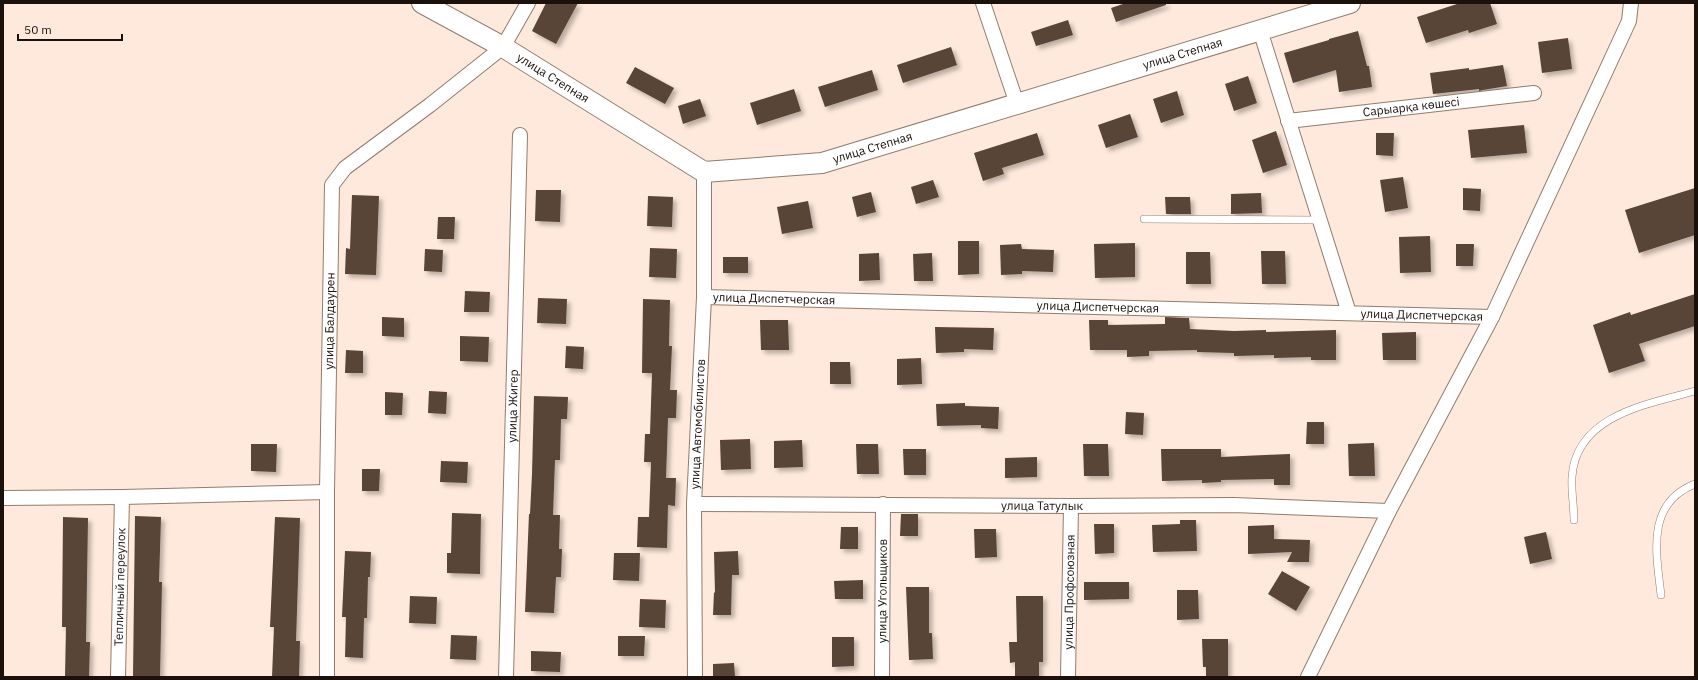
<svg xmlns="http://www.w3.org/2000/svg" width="1698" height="680" viewBox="0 0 1698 680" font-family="'IBM Plex Sans',sans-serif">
	<defs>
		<filter id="shadow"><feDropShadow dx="3.5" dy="3.5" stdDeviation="2" flood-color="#0004"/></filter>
	</defs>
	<rect width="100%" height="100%" fill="#fee9dc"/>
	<!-- building -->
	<g fill="#594437" filter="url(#shadow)">
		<polygon points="546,3 578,3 556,44 532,31"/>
		<polygon points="1126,3 1166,3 1166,5 1116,22 1111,8"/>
		<polygon points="1460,3 1490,3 1497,24 1469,33 1468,30 1426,43 1417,17"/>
		<polygon points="1068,20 1073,35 1036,46 1031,32"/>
		<polygon points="1358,31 1367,66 1369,66 1372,87 1339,92 1336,70 1293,83 1284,53 1329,40 1329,39"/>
		<polygon points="1568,38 1572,69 1542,73 1538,42"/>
		<polygon points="951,47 957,65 903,83 897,65"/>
		<polygon points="1503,65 1507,86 1483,90 1479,91 1479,89 1433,94 1430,73 1469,68 1469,70"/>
		<polygon points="635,67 674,88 665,104 626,83"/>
		<polygon points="872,70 878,90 825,107 818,87"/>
		<polygon points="1248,76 1257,103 1234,111 1225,84"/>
		<polygon points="794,89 801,111 757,125 750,103"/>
		<polygon points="1177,91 1184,115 1161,123 1153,99"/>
		<polygon points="700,99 706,116 683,124 678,106"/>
		<polygon points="1130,114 1138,137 1106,148 1098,125"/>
		<polygon points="1524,125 1527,153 1471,158 1468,130"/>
		<polygon points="1276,131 1287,165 1263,173 1252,140"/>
		<polygon points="1037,133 1044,155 1002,168 1004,174 983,181 974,153"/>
		<polygon points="1376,133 1394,133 1393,156 1376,155"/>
		<polygon points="1403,177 1408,208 1385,212 1380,180"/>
		<polygon points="933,180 939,197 916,204 911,187"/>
		<polygon points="1463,188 1481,189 1480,211 1463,210"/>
		<polygon points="1695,188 1695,235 1639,253 1625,210"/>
		<polygon points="536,190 561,190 560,222 535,221"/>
		<polygon points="871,192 876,212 857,217 852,197"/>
		<polygon points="1261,193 1262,213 1231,214 1231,194"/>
		<polygon points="352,195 379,196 376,275 345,274 346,248 350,249"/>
		<polygon points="648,196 673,197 672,227 647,226"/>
		<polygon points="1165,197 1190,197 1191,214 1166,214"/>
		<polygon points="808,201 813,228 782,234 777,207"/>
		<polygon points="438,217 455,217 454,239 437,239"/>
		<polygon points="1430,236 1431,272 1400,273 1399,237"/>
		<polygon points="958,241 979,241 979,274 958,275"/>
		<polygon points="1135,243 1135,277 1095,278 1094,244"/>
		<polygon points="1021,244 1022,249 1054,250 1053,272 1022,271 1022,274 1001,275 1000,245"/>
		<polygon points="1456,244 1474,244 1473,266 1456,266"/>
		<polygon points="650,248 677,249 676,278 649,277"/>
		<polygon points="425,249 443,250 442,272 424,271"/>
		<polygon points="1261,251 1285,251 1286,284 1262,284"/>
		<polygon points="1186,252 1210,252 1211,284 1186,284"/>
		<polygon points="879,253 880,280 859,281 859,254"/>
		<polygon points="932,253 933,281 914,281 913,254"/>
		<rect x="723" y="257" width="25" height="16"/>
		<polygon points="465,291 490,292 489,312 464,312"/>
		<polygon points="1695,294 1695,326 1639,344 1645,361 1609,373 1593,325 1630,312 1631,315"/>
		<polygon points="538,298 567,299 566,324 537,323"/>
		<polygon points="643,299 670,300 669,346 672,346 670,390 677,390 676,418 668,418 666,478 676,478 675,506 668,505 667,548 637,547 638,517 649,517 651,462 644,462 645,434 650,434 652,373 642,373"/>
		<polygon points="382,317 404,318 404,337 382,336"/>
		<polygon points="1165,317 1189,318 1190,329 1234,331 1266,330 1266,332 1336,330 1336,360 1311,360 1311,357 1274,358 1274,355 1234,356 1234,353 1197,352 1197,350 1149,351 1149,356 1127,357 1127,350 1090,350 1089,320 1108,320 1108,325 1165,324"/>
		<polygon points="760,320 788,320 789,350 761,350"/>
		<polygon points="935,327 994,328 993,350 964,349 964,352 936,353"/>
		<polygon points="1416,332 1416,360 1383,360 1382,333"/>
		<polygon points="460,336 489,337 488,362 460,361"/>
		<polygon points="566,346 584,347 583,369 565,368"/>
		<polygon points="346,350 363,351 363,373 345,373"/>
		<polygon points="921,358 922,384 897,385 897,359"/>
		<polygon points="830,362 850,362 851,384 830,384"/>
		<polygon points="429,391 447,392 446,414 428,413"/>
		<polygon points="385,392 403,393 402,415 385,415"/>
		<polygon points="534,396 568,397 567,419 561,419 560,460 555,460 553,515 560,515 559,549 562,549 561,577 556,577 554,613 525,612 529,514 530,514 532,474"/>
		<polygon points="965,403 965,406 999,407 998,429 981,428 981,425 937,426 936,404"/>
		<polygon points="1126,412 1144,413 1143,435 1125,434"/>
		<polygon points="1307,422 1324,422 1324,444 1306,444"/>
		<polygon points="750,439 751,469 721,470 720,440"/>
		<polygon points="802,440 803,467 774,468 774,441"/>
		<polygon points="1374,443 1375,476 1349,476 1348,444"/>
		<polygon points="251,444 277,444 276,472 251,471"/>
		<polygon points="856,444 878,444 879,474 857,474"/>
		<polygon points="1083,444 1108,444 1109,476 1084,476"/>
		<polygon points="903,449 926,449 926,475 904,475"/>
		<polygon points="1161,449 1221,449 1221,457 1290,454 1290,485 1274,485 1274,479 1221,480 1221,482 1202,483 1202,480 1162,481"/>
		<polygon points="1037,457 1037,477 1005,478 1005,458"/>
		<polygon points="441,461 468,462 467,483 440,482"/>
		<polygon points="362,469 380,469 379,491 362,491"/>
		<polygon points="452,513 481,514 480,574 447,573 447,553 451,553"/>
		<polygon points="901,514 918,514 918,536 900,536"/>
		<polygon points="135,516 161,517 159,582 162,582 160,677 133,677"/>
		<polygon points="63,517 88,518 86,642 90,642 89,677 65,677 66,627 62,627"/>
		<polygon points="275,517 300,518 296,641 300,641 299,677 272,677 274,627 270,627"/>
		<polygon points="1180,520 1196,520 1197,551 1153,552 1152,525 1180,524"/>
		<polygon points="1094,524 1114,524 1114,553 1095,554"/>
		<polygon points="1274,525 1274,539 1310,540 1309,562 1287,562 1292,552 1248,554 1248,526"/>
		<polygon points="841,527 858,527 858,549 840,549"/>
		<polygon points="974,529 996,529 997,557 975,558"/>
		<polygon points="1546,532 1552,559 1530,564 1524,537"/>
		<polygon points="345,551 371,552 370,577 368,577 367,618 364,618 363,658 345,657 346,617 342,617"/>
		<polygon points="738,551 739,575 732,575 731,615 713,615 714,592 715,593 714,552"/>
		<polygon points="614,553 640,553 639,581 613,580"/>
		<polygon points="1282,571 1310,587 1296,611 1268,594"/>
		<polygon points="863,580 863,599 835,599 834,581"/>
		<polygon points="1084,582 1129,582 1129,599 1084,600"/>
		<polygon points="906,587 929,587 929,633 932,633 933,659 909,660"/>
		<polygon points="1177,590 1198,590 1199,619 1177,620"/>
		<polygon points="410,596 437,597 436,624 409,623"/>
		<polygon points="1016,596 1043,596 1043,662 1039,662 1039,677 1015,677 1015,662 1010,663 1009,642 1017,642"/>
		<polygon points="640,599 666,600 665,628 639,627"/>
		<polygon points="451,635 477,636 476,660 450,659"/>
		<polygon points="618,636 645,636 644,656 618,656"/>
		<polygon points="832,637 854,637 854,666 832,667"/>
		<polygon points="1202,639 1228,639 1228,677 1206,677 1206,667 1203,667"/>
		<polygon points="531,651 561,652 560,672 531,671"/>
		<polygon points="734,663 735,677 713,677 713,664"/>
	</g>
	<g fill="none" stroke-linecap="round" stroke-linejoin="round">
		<!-- lane casing -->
		<g stroke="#927c6d" stroke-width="8">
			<g id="lane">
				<polyline points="1144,219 1320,220"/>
				<path d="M1574 520C1574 506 1571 491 1572 477 1576 415 1648 404 1695 391"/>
				<path d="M1661 595C1656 552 1646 503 1695 484"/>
			</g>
		</g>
		<!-- street casing -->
		<g stroke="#927c6d" stroke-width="16">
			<g id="street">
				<polyline points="983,3 1017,104"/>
				<polyline points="1260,30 1349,313"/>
				<path id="s1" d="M1288 121 1534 93"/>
				<path id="s2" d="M704 297 1492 317"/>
				<polyline points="3,498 122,497 327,492"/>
				<path id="s3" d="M694 504 1071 506 1234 505 1389 511"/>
				<path id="s4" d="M118 677 122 497"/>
				<path id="s5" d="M327 677V492L332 185 345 168 430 105 503 47 528 3"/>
				<path id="s6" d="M506 677 520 135"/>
				<path id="s7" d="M695 677 694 504 704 297V172"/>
				<path id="s8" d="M882 677 883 504"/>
				<path id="s9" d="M1068 677 1071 506"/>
				<polyline points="1308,677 1389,511 1492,317 1629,21 1631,3"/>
			</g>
		</g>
		<!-- secondary casing -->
		<g stroke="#927c6d" stroke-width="22">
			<g id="secondary">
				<path id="s10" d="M422 3 503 47 704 172 822 163 1350 3"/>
			</g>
		</g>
		<!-- lane -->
		<use href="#lane" stroke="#fff" stroke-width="7"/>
		<!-- street -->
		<use href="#street" stroke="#fff" stroke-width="14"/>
		<!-- secondary -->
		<use href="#secondary" stroke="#fff" stroke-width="20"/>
	</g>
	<g text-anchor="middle" stroke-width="4" stroke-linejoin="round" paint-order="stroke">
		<!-- street labels -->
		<g font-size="12" fill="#1a110c" stroke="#fee9dc">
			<text dy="4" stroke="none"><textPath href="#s10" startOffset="824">улица Степная</textPath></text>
			<text dy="4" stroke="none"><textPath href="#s10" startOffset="151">улица Степная</textPath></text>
			<text dy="4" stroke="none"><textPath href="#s1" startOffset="124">Сарыарқа көшесі</textPath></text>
			<text dy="4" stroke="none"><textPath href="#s10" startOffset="500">улица Степная</textPath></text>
			<text dy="4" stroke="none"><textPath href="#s2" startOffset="70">улица Диспетчерская</textPath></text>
			<text dy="4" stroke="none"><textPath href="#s2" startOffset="394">улица Диспетчерская</textPath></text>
			<text dy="4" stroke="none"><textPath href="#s2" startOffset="718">улица Диспетчерская</textPath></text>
			<text dy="4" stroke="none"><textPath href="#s5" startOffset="356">улица Балдаурен</textPath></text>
			<text dy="4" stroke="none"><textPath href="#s6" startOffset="271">улица Жигер</textPath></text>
			<text dy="4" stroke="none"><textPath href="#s7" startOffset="253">улица Автомобилистов</textPath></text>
			<text dy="4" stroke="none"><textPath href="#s3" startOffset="348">улица Татулык</textPath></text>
			<text dy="4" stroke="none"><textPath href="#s4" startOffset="90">Тепличный переулок</textPath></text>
			<text dy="4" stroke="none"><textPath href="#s8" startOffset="86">улица Угольщиков</textPath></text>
			<text dy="4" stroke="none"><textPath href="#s9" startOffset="85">улица Профсоюзная</textPath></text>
		</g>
	</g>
	<!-- border -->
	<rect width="1698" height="680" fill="none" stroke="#1a110c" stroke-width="8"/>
	<!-- scale -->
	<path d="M18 34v6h104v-6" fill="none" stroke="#1a110c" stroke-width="2"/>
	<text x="24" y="34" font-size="12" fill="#1a110c" stroke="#fee9dc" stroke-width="3" paint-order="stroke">50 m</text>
</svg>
